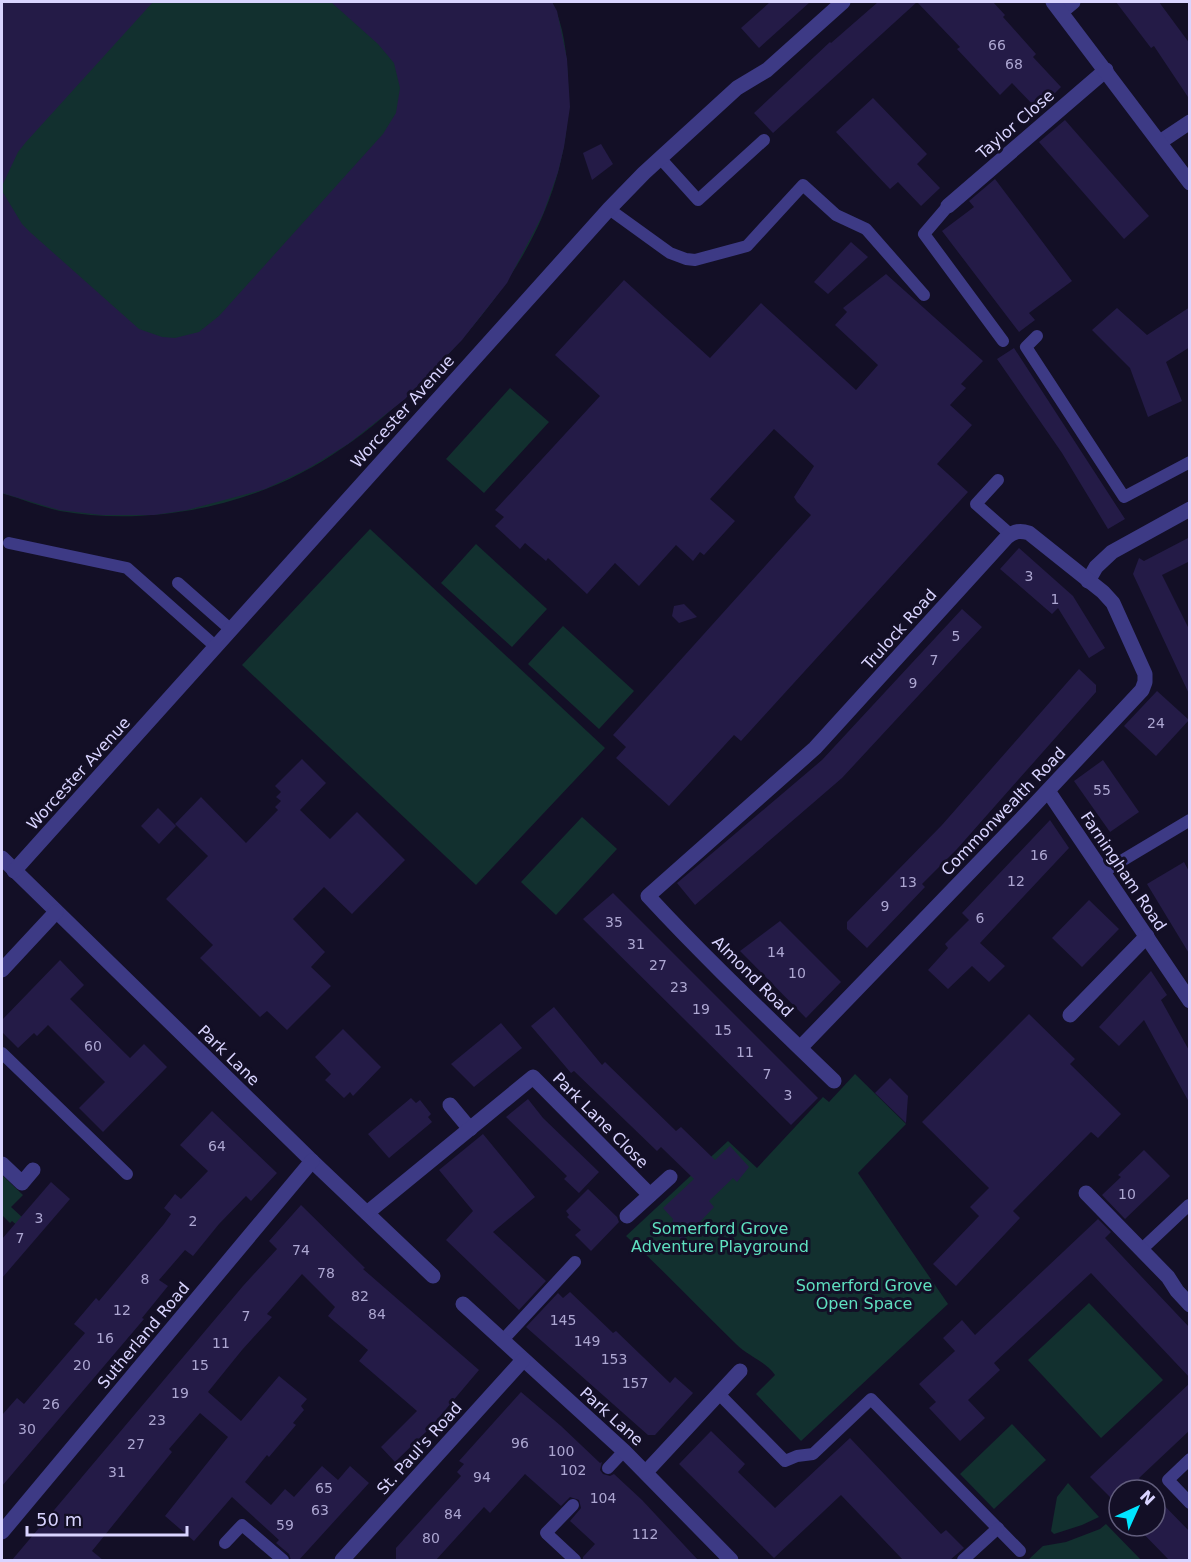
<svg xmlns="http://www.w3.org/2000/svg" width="1191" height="1562" viewBox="0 0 1191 1562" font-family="'DejaVu Sans',sans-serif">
	<rect width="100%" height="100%" fill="#130f26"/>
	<!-- green -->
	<g fill="#12302f">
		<path d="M2 2H552C564 25 567 55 568 81 574 198 508 295 428 375 382 422 328 465 266 489 202 514 128 523 60 511 41 507 22 499 4 494L2 493Z"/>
		<polygon points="510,388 549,422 484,493 446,459"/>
		<polygon points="370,529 605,748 476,885 242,665"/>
		<polygon points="476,544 547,609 512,647 441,583"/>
		<polygon points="563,626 634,691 599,729 528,664"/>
		<polygon points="582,817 617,849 556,915 521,882"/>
		<path d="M855 1074 906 1124 858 1173 948 1304 801 1441 756 1394 775 1375C765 1361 748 1356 736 1344 699 1308 664 1271 626 1236L728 1141 757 1168 823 1097 829 1102Z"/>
		<polygon points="2,1175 23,1195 11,1207 24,1219 18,1226 12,1221 10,1223 2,1215"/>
		<polygon points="1089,1303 1163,1380 1101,1438 1028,1360"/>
		<polygon points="1012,1424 1046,1460 994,1509 960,1474"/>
		<polygon points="1068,1483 1099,1517 1082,1525 1054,1534 1051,1531 1057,1497"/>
		<polygon points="1106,1524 1141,1560 1028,1560 1043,1546 1066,1542 1100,1529"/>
	</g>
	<!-- building -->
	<g fill="#241b47">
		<polygon points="2,2 153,2 26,142 18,152 2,186"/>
		<polygon points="331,2 552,2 557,11 567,59 570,107 564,147 558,172 543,214 507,283 462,340 405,399 348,444 307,469 265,489 187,510 154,515 102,515 59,510 2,493 2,191 22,224 31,233 139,329 162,337 175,338 199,332 219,316 383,134 396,113 400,88 394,63 378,44"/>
		<polygon points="770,2 810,2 759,48 741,28"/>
		<polygon points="878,2 993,2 1005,15 1003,17 1036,54 1033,57 1061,87 1038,110 1012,83 1000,95 957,49 960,47 917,2 773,133 754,113 830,42 831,43"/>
		<polygon points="1116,2 1159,2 1190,44 1190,100 1154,46 1151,48"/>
		<polygon points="873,98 927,154 917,164 940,188 921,206 898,182 890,189 836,132"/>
		<polygon points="1065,120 1149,216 1124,239 1039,142"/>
		<polygon points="601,144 613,164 592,180 583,153"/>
		<polygon points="995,179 1072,281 1029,313 1035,320 1019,332 942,231 974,207 969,201"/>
		<polygon points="851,242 868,257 828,294 814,282"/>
		<polygon points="886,274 983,361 961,384 966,388 950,405 972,425 937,464 968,492 741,741 734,735 669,806 616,758 626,747 613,735 811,515 797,502 794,497 814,466 774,429 710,499 735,521 704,555 700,552 693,561 676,545 639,586 615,563 587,594 548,558 546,561 525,543 520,549 495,526 504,517 495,510 600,396 555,355 624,280 710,358 761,303 856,390 878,365 835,325 847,312 843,308"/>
		<polygon points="1190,307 1190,347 1166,362 1182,401 1148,417 1130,368 1092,330 1117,308 1147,335"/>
		<polygon points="1014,348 1125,519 1108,529 1062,453 997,359"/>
		<polygon points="1190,537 1190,561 1162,575 1190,631 1190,696 1133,574 1139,558 1144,561"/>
		<polygon points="1019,548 1073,596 1105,648 1089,658 1058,608 1052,614 1000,569"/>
		<polygon points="684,604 697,617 679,623 672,616 674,606"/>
		<polygon points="962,609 982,627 842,778 695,905 677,883 822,760"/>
		<polygon points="1079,669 1096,685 1096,692 957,849 922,884 925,887 867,948 847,929 847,922 942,825"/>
		<polygon points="1157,691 1189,720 1156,756 1124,726"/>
		<polygon points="302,759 326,783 300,810 330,839 357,812 405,860 352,914 324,887 293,919 325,952 311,967 331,986 287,1030 267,1011 260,1017 200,958 213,945 166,899 208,856 175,824 201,797 246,843 278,810 275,807 281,801 276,797 281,792 275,786"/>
		<polygon points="1103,760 1139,812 1110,832 1074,781"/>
		<polygon points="158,808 176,826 159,844 141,826"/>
		<polygon points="1050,820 1069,848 980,943 1005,966 989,982 972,966 948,989 928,970 948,948 945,944 969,920 962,913"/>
		<polygon points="1184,862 1190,873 1190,955 1147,884"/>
		<polygon points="613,893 818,1098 791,1125 583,919"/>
		<polygon points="1089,900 1119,929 1082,967 1052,938"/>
		<polygon points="780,921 841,982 806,1018 740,951"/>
		<polygon points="60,960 84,985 70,999 130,1058 144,1044 167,1067 103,1132 79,1108 105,1082 48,1025 37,1036 34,1033 18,1048 2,1032 2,1020"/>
		<polygon points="1151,971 1167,995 1161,1000 1190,1052 1190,1104 1144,1020 1119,1046 1099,1027"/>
		<polygon points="554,1007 602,1065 605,1062 676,1131 681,1127 715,1160 730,1146 749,1167 737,1182 733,1178 709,1201 714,1207 682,1241 671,1228 673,1219 663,1208 694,1179 661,1147 657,1151 574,1071 571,1073 531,1026"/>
		<polygon points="1029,1014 1075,1059 1070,1064 1121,1114 1098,1138 1091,1132 1013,1211 1020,1218 956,1286 933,1264 979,1216 970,1207 989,1188 922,1122"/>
		<polygon points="501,1023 522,1048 474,1087 451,1064"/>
		<polygon points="343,1029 381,1067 353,1096 350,1092 344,1098 325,1080 331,1074 315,1057"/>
		<polygon points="890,1078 908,1096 906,1123 875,1093"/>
		<polygon points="411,1098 416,1103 420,1100 431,1114 428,1117 432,1122 389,1158 368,1134"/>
		<polygon points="528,1099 543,1118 599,1172 579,1193 564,1179 567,1176 506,1117"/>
		<polygon points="212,1111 277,1173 251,1201 246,1196 219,1224 193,1256 185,1250 159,1280 168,1286 142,1318 144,1319 2,1486 2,1415 17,1398 24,1404 85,1333 74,1324 96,1298 99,1301 164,1224 171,1214 164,1208 175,1194 181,1199 208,1171 180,1145"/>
		<polygon points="483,1134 535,1197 493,1232 546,1281 519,1310 446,1240 473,1211 439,1170"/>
		<polygon points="1144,1150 1170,1176 1125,1219 1102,1195 1121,1177 1118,1175"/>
		<polygon points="51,1182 70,1199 2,1278 2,1239"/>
		<polygon points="588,1189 617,1217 619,1222 591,1251 575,1235 581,1230 567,1217 569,1215 566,1211"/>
		<polygon points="301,1205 365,1268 363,1269 479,1370 430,1428 395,1462 381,1447 417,1411 359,1361 368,1350 328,1316 335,1307 302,1274 267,1314 272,1317 242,1350 208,1392 241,1421 279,1376 307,1399 301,1406 304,1410 293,1423 296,1425 269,1457 267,1455 245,1482 271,1505 285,1489 294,1497 322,1466 338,1480 350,1466 369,1483 299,1560 291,1560 289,1554 276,1543 279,1540 232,1497 194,1541 165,1516 228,1437 200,1413 169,1449 172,1452 92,1551 103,1560 12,1560 243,1286 277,1249 269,1241"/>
		<polygon points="1098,1219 1111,1232 1105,1238 1190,1328 1190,1378 1091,1273 994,1363 1000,1370 968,1400 985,1418 960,1441 929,1408 936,1402 919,1384 955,1351 943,1338 962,1320 975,1335"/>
		<polygon points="570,1292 613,1333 616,1331 670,1383 675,1377 693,1393 655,1435 648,1435 526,1327 558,1293 563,1298"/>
		<polygon points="1190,1383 1190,1430 1139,1478 1150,1490 1119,1490 1119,1506 1090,1477"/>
		<polygon points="521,1392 561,1426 600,1463 602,1462 600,1470 603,1474 610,1476 614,1474 642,1500 698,1560 583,1560 583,1557 595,1544 570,1521 581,1508 579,1500 570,1497 561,1506 525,1474 490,1513 484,1507 436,1560 396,1560 396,1548 461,1476 457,1472 464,1464 459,1461"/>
		<polygon points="711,1431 745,1464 738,1472 775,1508 850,1438 941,1534 946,1530 964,1548 950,1560 903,1560 841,1495 774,1558 679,1464"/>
		<polygon points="1155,1496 1190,1532 1190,1560 1169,1560 1136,1526 1155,1526"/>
	</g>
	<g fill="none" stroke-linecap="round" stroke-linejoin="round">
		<!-- service -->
		<g stroke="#3d3a85" stroke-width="12">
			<polyline points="660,158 698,200 764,140"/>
			<polyline points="948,206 924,234 1003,341"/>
			<polyline points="609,209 670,253 686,259 695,260 747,246 803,185 836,215 866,229 924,295"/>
			<polyline points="1037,336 1026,347 1124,497 1190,462"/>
			<polyline points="998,480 976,504 1010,534"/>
			<polyline points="9,543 127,568 215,646"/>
			<polyline points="178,583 230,629"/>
			<polyline points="1103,872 1190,820"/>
			<polyline points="2,1053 127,1174"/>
			<polyline points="1141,1250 1189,1205"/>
			<polyline points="502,1341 575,1262"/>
			<polyline points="719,1394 785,1461 797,1456 813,1454 871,1399 1020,1551"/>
			<polyline points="1190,1459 1168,1480 1190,1503"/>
			<polyline points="608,1468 624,1451"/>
			<polyline points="573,1505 546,1533 575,1560"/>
			<polyline points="225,1543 242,1525 283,1560"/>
			<polyline points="963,1560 998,1528"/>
		</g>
		<!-- minor -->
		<g stroke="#3d3a85" stroke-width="15">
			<polyline points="1061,12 1073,2"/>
			<polyline points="1160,142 1190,122"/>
			<polyline points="948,206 1106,70"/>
			<polyline points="1088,581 1096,567 1112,552 1190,509"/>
			<polyline points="1048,791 1190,1001"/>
			<polyline points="2,858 312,1161 433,1276"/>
			<polyline points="14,871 609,209 644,173 737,88 767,70 843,2"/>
			<polyline points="2,970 56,912"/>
			<polyline points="1070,1015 1147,936"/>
			<path d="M800 1048 1024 816 1142 690 1145 682V674L1113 603 1103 592 1029 533C1020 530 1015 531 1007 537L815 748 648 896C707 960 771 1020 834 1081"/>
			<polyline points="450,1105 470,1129"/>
			<polyline points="2,1164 22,1183 33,1170"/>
			<polyline points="1086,1193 1168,1277 1177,1291 1190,1305"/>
			<polyline points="367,1213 533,1077 650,1195"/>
			<polyline points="627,1216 670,1177"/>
			<polyline points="463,1304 624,1451 731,1560"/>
			<polyline points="646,1472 740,1371"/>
			<polyline points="2,1532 312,1161"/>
			<polyline points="342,1560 523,1360"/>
		</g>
		<!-- tertiary -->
		<polyline stroke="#3d3a85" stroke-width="15" points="1053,2 1190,183"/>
	</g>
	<g text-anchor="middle" stroke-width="6" stroke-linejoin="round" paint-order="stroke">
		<!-- number labels -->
		<g font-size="14" fill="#aca6d1">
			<text x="997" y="50">66</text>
			<text x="1014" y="69">68</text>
			<text x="1029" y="581">3</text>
			<text x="1055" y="604">1</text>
			<text x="956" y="641">5</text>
			<text x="934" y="665">7</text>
			<text x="913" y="688">9</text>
			<text x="1156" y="728">24</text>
			<text x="1102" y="795">55</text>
			<text x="1039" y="860">16</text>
			<text x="1016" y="886">12</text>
			<text x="908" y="887">13</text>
			<text x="885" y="911">9</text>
			<text x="980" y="923">6</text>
			<text x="614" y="927">35</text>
			<text x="636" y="949">31</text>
			<text x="776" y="957">14</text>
			<text x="658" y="970">27</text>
			<text x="797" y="978">10</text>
			<text x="679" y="992">23</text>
			<text x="701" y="1014">19</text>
			<text x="723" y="1035">15</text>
			<text x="93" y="1051">60</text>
			<text x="745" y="1057">11</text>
			<text x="767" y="1079">7</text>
			<text x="788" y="1100">3</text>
			<text x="217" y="1151">64</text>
			<text x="1127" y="1199">10</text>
			<text x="39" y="1223">3</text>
			<text x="193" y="1226">2</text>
			<text x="20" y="1243">7</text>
			<text x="301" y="1255">74</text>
			<text x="326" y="1278">78</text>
			<text x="145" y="1284">8</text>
			<text x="360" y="1301">82</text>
			<text x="122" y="1315">12</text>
			<text x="377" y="1319">84</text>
			<text x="246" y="1321">7</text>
			<text x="563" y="1325">145</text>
			<text x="105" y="1343">16</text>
			<text x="587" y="1346">149</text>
			<text x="221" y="1348">11</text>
			<text x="614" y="1364">153</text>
			<text x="82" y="1370">20</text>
			<text x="200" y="1370">15</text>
			<text x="635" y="1388">157</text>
			<text x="180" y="1398">19</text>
			<text x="51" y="1409">26</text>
			<text x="157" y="1425">23</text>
			<text x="27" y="1434">30</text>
			<text x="520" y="1448">96</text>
			<text x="136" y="1449">27</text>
			<text x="561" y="1456">100</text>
			<text x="573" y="1475">102</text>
			<text x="117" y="1477">31</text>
			<text x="482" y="1482">94</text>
			<text x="324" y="1493">65</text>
			<text x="603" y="1503">104</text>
			<text x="320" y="1515">63</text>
			<text x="453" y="1519">84</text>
			<text x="285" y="1530">59</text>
			<text x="645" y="1539">112</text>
			<text x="431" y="1543">80</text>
		</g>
		<!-- street labels -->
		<g font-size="16" fill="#d9d4ff" stroke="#130f26">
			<text transform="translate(1015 124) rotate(-41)" y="6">Taylor Close</text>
			<text transform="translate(402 411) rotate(-48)" y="6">Worcester Avenue</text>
			<text transform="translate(899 629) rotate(-48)" y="6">Trulock Road</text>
			<text transform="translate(78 773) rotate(-48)" y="6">Worcester Avenue</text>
			<text transform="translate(1003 811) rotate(-46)" y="6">Commonwealth Road</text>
			<text transform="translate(1124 871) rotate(56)" y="6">Farningham Road</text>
			<text transform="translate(753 976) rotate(45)" y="6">Almond Road</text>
			<text transform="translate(229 1055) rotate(44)" y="6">Park Lane</text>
			<text transform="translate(601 1120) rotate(45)" y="6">Park Lane Close</text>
			<text transform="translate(143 1335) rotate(-50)" y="6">Sutherland Road</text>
			<text transform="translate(612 1416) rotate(42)" y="6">Park Lane</text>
			<text transform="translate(419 1448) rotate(-48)" y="6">St. Paul's Road</text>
		</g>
		<!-- park labels -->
		<g font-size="16" fill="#5fe0c0" stroke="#130f26">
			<text x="720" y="1234">Somerford Grove<tspan x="720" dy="18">Adventure Playground</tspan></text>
			<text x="864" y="1291">Somerford Grove<tspan x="864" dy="18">Open Space</tspan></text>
		</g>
	</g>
	<!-- border -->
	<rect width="1191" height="1562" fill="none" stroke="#d9d4ff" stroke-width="6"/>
	<!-- north arrow -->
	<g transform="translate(1137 1508) rotate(45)"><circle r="28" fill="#130f26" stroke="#625e7d" stroke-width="1.5"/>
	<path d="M0-4.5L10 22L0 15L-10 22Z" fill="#00e5ff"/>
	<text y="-9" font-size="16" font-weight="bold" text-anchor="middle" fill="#d9d4ff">N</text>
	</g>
	<!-- scale -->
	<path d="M27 1526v9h160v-9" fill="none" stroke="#d9d4ff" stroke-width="3"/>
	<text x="36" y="1526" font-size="18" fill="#d9d4ff" stroke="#130f26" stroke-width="4.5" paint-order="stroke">50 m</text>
</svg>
